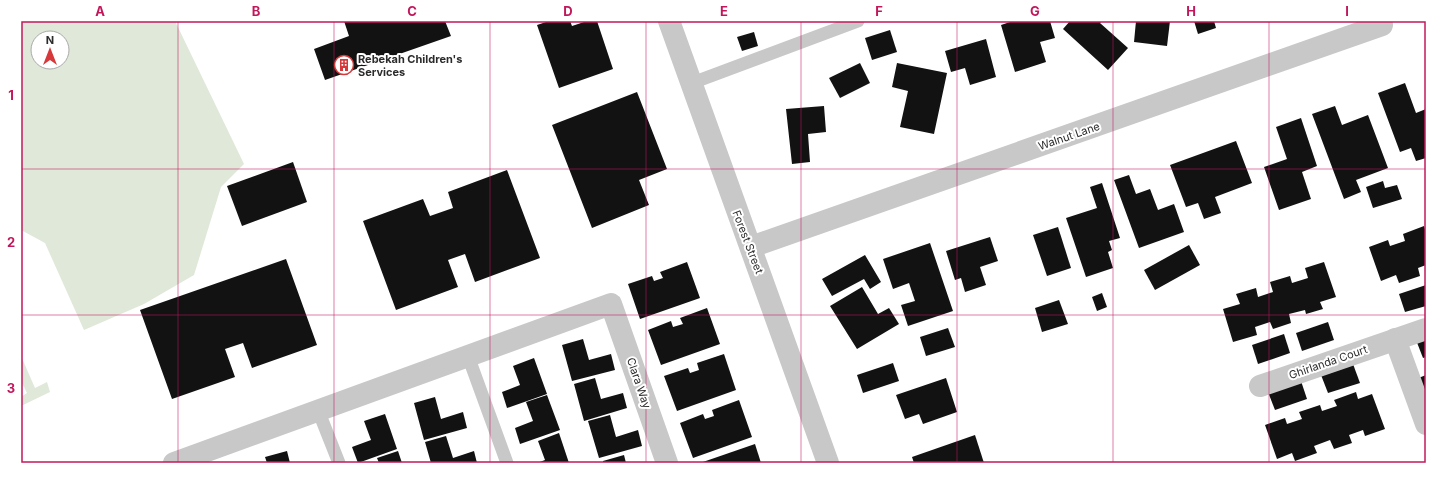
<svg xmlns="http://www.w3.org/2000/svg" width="1447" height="484" viewBox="0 0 1447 484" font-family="Inter,sans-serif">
	<rect width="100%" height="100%" fill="#fff"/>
	<!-- green -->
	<g fill="#e0e8d9" fill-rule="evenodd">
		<path d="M21 21H175L244 164 221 187 194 275 144 304 84 330 45 243 21 230ZM38 38H62V62H38Z"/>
		<polygon points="21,356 35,388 47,382 50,392 21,406 21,397 27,393 21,381"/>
	</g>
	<!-- building -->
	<g fill="#121212">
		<polygon points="344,21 445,21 451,36 325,80 314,49 349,36"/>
		<polygon points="549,21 570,21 572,26 587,21 597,21 613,69 559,88 537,25"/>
		<polygon points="1013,21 1050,21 1055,38 1040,42 1046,62 1015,72 1001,25"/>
		<polygon points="1070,21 1102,21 1100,23 1128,48 1108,70 1063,29"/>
		<polygon points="1136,21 1170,21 1167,46 1134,42"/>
		<polygon points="1194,21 1214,21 1216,28 1198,34"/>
		<polygon points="890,30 897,52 872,60 865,38"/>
		<polygon points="754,32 758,46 742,51 737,37"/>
		<polygon points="986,39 996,77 970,85 965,68 951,72 945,51"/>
		<polygon points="860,63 870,83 840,98 829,78"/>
		<polygon points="897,63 947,73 934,134 900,127 908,91 892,87"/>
		<polygon points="1405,83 1416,113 1426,109 1426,158 1416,161 1411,148 1400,152 1378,93"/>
		<polygon points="637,92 667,169 639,180 649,205 592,228 552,125"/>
		<polygon points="824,106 826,132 808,134 810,162 792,164 786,109"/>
		<polygon points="1335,106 1342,125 1368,115 1388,168 1356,180 1361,192 1344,199 1312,114"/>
		<polygon points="1301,118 1317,166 1302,172 1311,199 1279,210 1264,167 1287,159 1276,127"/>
		<polygon points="1236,141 1252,183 1215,197 1221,213 1204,219 1198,203 1186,207 1170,165"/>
		<polygon points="293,162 307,202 242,226 227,186"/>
		<polygon points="507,170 540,258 475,282 465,254 448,260 458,287 396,310 363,221 423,199 430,216 453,208 448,192"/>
		<polygon points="1129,175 1136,194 1150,189 1158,210 1174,204 1184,232 1139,248 1114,180"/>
		<polygon points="1383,181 1385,188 1397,185 1402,199 1373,208 1366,187"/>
		<polygon points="1102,183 1120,238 1109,241 1112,250 1108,252 1113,268 1086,277 1066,218 1097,208 1090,187"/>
		<polygon points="1424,226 1426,233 1426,265 1418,268 1420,276 1399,283 1396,275 1381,281 1369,247 1388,240 1390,246 1405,241 1403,234"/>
		<polygon points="1058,227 1071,268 1047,276 1033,235"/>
		<polygon points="990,237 998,261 980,267 986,285 965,292 961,278 955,280 946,251"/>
		<polygon points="930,243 953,311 908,326 901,305 915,301 909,283 893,289 883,259"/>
		<polygon points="1189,245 1200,265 1155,290 1144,270"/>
		<polygon points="865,255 881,282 870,289 864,279 832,296 822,279"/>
		<polygon points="286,259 317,345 252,368 243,343 225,349 235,377 172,399 140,310"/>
		<polygon points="687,262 700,298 640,319 628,284 652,276 654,281 663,278 660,272"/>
		<polygon points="1324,262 1336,297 1320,302 1323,309 1306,314 1305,310 1289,314 1291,323 1273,329 1270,322 1255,327 1257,335 1233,342 1223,309 1240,304 1236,294 1256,288 1258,297 1273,292 1270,282 1290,276 1292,283 1308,278 1305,268"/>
		<polygon points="1426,285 1426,306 1405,312 1399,294"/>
		<polygon points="862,287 878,314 889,308 899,324 857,349 830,306"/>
		<polygon points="1102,293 1107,307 1097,311 1092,297"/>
		<polygon points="1059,300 1068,324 1042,332 1035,308"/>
		<polygon points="707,308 720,344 661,365 648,330 671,321 673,327 683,324 680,318"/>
		<polygon points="1328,322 1334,340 1302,351 1296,333"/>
		<polygon points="948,328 955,347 926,356 920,337"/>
		<polygon points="1284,334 1290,353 1258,364 1252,345"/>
		<polygon points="1426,336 1426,357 1423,358 1416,340"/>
		<polygon points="583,339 589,360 611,354 615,370 572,381 562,345"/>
		<polygon points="724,354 736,390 677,411 664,376 688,368 690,373 699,370 697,363"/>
		<polygon points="534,358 547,394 507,408 502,392 520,385 513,366"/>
		<polygon points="893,363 899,381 863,393 857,375"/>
		<polygon points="1353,364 1360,383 1328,393 1321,375"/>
		<polygon points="1426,375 1426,408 1416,379"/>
		<polygon points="595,378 601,399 623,393 627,408 584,421 574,384"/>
		<polygon points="946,378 957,412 923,424 919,414 905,419 896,395"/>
		<polygon points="1301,381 1307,399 1275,410 1268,392"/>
		<polygon points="1356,392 1358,399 1372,394 1385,429 1365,436 1363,430 1349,435 1352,443 1334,449 1330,440 1314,446 1317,453 1295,461 1292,453 1277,459 1265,425 1285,418 1287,424 1302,419 1299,412 1320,405 1322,411 1337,406 1334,400"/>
		<polygon points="547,395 560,430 520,444 515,428 533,421 526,402"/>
		<polygon points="435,397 441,419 463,412 467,428 424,440 414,403"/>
		<polygon points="739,400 752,437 693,458 680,423 703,414 705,419 714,416 712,410"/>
		<polygon points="385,414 397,449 358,463 352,447 371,440 364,421"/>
		<polygon points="610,415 616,437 638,430 642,446 599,458 588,421"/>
		<polygon points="559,433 569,463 537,463 545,460 538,441"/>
		<polygon points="975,435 984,463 914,463 912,457"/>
		<polygon points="446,436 453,458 474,451 477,463 431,463 425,442"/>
		<polygon points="755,444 761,463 700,463"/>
		<polygon points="287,451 290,463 267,463 265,457"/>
		<polygon points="398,451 402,463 379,463 377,458"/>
		<polygon points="624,455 626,463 603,463 603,461"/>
	</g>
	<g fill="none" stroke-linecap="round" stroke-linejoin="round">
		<!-- lane -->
		<g stroke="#c8c8c8" stroke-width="13">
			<polyline points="692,83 858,21"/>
			<polyline points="468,356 507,463"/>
			<polyline points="318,410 339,463"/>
		</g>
		<!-- street -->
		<g stroke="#c8c8c8" stroke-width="22">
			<polyline points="669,21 828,463"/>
			<polyline points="751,247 1382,25 1380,21"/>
			<polyline points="1395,339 1426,424"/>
			<polyline points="1260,386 1426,329"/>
			<polyline points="174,463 611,304 667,463"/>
		</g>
	</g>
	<!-- grid -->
	<path fill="none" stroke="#c2185b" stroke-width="1" stroke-opacity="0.55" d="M178 21V463M334 21V463M490 21V463M646 21V463M801 21V463M957 21V463M1113 21V463M1269 21V463M21 169H1426M21 315H1426"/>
	<!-- icons -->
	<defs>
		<g id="building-ring" transform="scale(1)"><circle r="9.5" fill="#fff" stroke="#d7393a" stroke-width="1.5"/><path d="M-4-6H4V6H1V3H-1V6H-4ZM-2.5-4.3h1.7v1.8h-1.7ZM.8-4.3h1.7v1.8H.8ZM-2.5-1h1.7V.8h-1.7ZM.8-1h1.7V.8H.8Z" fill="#d7393a"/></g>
	</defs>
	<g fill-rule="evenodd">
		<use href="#building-ring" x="344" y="65"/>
	</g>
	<g text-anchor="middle" stroke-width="4" stroke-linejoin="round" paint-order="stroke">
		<!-- poi labels -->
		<g font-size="11" font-weight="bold" fill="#2b2b2b" stroke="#fff" text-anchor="start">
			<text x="358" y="63">Rebekah Children's<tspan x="358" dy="13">Services</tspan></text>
		</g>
		<!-- street labels -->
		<g font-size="11" fill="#2b2b2b" stroke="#fff">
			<text transform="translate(1069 136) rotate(-19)" y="4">Walnut Lane</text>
			<text transform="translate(748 242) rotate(69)" y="4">Forest Street</text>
			<text transform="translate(1328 362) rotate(-19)" y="4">Ghirlanda Court</text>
			<text transform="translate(639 383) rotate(71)" y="4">Clara Way</text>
		</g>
	</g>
	<!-- border -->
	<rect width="1447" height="484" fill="none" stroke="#ffffff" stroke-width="44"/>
	<!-- north arrow -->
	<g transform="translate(50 50)"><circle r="19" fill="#ffffff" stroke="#aaaaaa"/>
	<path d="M0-3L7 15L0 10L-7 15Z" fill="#d7393a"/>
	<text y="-6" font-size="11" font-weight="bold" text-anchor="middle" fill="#2b2b2b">N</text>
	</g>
	<rect x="22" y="22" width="1403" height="440" fill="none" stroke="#c2185b" stroke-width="1.5"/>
	<g font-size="13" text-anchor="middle" font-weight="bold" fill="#c2185b">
		<text x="100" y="16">A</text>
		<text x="256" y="16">B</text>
		<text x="412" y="16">C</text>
		<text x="568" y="16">D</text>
		<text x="724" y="16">E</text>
		<text x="879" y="16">F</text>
		<text x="1035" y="16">G</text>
		<text x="1191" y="16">H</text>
		<text x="1347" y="16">I</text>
		<text x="11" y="100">1</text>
		<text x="11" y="247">2</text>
		<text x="11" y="393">3</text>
	</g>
</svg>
